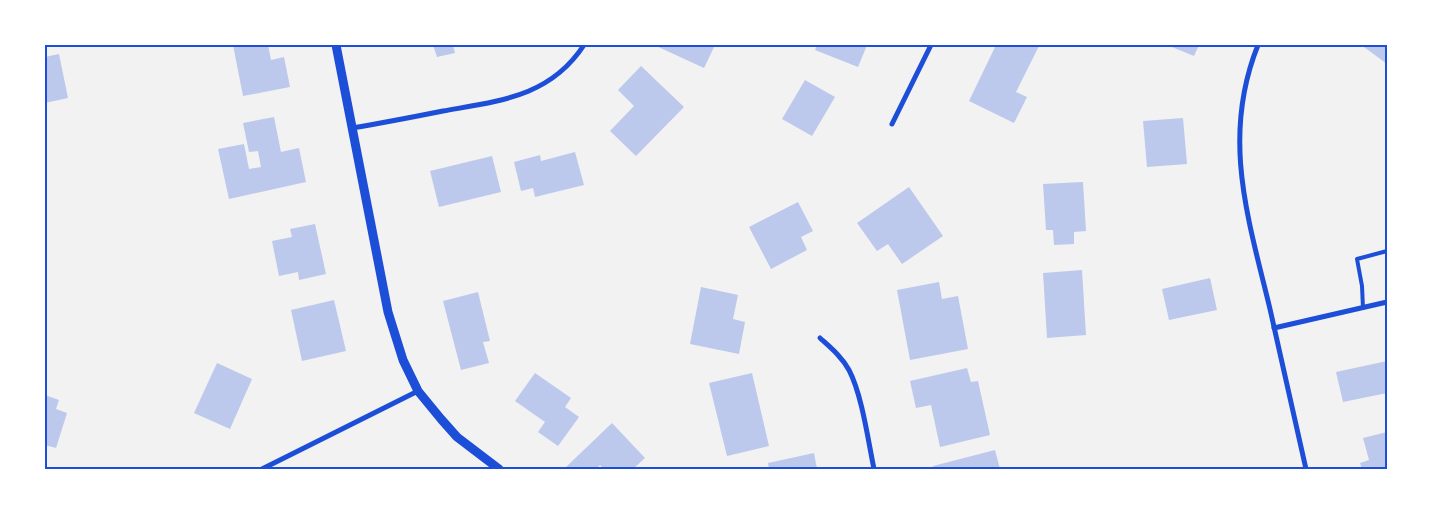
<svg xmlns="http://www.w3.org/2000/svg" width="1432" height="514" viewBox="0 0 1432 514" font-family="'PT Sans',sans-serif">
	<rect width="100%" height="100%" fill="#f2f2f2"/>
	<!-- building -->
	<g fill="#bdc9ec">
		<polygon points="233,45 268,45 271,60 284,57 290,87 243,96"/>
		<polygon points="433,45 453,45 455,53 437,57"/>
		<polygon points="654,45 715,45 704,68"/>
		<polygon points="817,45 867,45 858,67 815,50"/>
		<polygon points="996,45 1039,46 1016,92 1027,97 1014,123 969,101"/>
		<polygon points="1167,45 1199,45 1194,56"/>
		<polygon points="1365,45 1387,45 1387,64 1364,47"/>
		<polygon points="59,54 68,98 45,103 45,57"/>
		<polygon points="641,66 684,107 636,156 610,131 634,106 618,90"/>
		<polygon points="805,80 835,97 812,136 782,119"/>
		<polygon points="274,117 281,152 299,148 306,182 229,199 218,149 244,144 249,169 261,167 258,151 249,152 243,123"/>
		<polygon points="1183,118 1187,164 1147,167 1143,121"/>
		<polygon points="575,152 584,185 535,197 533,188 521,191 514,162 540,155 541,161"/>
		<polygon points="492,156 501,192 439,207 430,171"/>
		<polygon points="1083,182 1086,231 1074,232 1074,244 1054,245 1053,230 1046,230 1043,184"/>
		<polygon points="909,187 943,236 902,264 888,244 877,251 857,223"/>
		<polygon points="798,202 813,231 801,237 807,250 771,269 749,227"/>
		<polygon points="315,224 326,274 299,280 298,272 279,276 272,241 292,237 290,229"/>
		<polygon points="1082,270 1086,335 1047,338 1043,273"/>
		<polygon points="1210,278 1217,310 1169,320 1162,289"/>
		<polygon points="939,282 942,299 958,296 968,349 910,360 897,290"/>
		<polygon points="701,287 738,295 733,319 745,322 739,354 690,344"/>
		<polygon points="478,292 490,341 483,342 489,363 461,370 443,301"/>
		<polygon points="334,300 346,351 302,361 291,310"/>
		<polygon points="1387,361 1387,393 1343,402 1336,372"/>
		<polygon points="217,363 252,379 230,429 194,413"/>
		<polygon points="967,368 971,382 978,381 990,435 940,447 931,405 916,408 910,381"/>
		<polygon points="535,373 571,398 565,407 579,417 558,446 538,432 545,422 515,401"/>
		<polygon points="752,373 769,446 727,456 709,383"/>
		<polygon points="45,395 59,400 56,409 67,413 56,448 45,445"/>
		<polygon points="612,423 645,458 633,469 604,469 600,465 596,469 564,469"/>
		<polygon points="1387,432 1387,469 1362,469 1360,463 1369,460 1363,438"/>
		<polygon points="995,450 1000,469 934,469 933,466"/>
		<polygon points="814,453 817,469 769,469 768,463"/>
	</g>
	<g fill="none" stroke-linecap="round" stroke-linejoin="round">
		<!-- service -->
		<polyline stroke="#1d4ed8" stroke-width="4" points="1363,308 1362,286 1357,259 1387,251"/>
		<!-- minor -->
		<g stroke="#1d4ed8" stroke-width="5">
			<path d="M1258 45C1221 137 1248 218 1270 309 1282 363 1294 416 1306 469"/>
			<polyline points="892,124 931,45"/>
			<path d="M352 128C382 123 413 117 443 111 499 101 550 97 584 45"/>
			<polyline points="1274,328 1387,302"/>
			<path d="M820 338C831 348 842 357 849 370 862 395 868 440 874 469"/>
			<polyline points="262,469 418,391"/>
		</g>
		<!-- tertiary -->
		<polyline stroke="#1d4ed8" stroke-width="9" points="336,45 388,312 403,360 418,391 441,419 457,437 499,469"/>
	</g>
	<!-- border -->
	<rect width="1432" height="514" fill="none" stroke="#ffffff" stroke-width="92"/>
	<rect x="46" y="46" width="1340" height="422" fill="none" stroke="#1d4ed8" stroke-width="2"/>
</svg>
